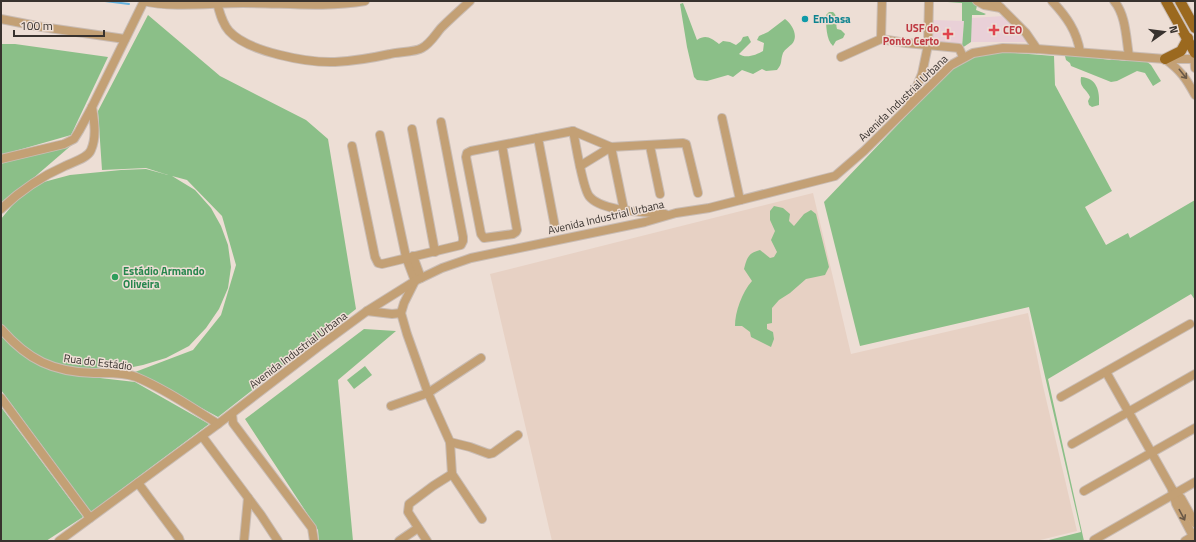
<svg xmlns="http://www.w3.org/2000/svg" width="1196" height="542" viewBox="0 0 1196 542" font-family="'Titillium Web',sans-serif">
	<rect width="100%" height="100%" fill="#edded5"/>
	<!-- built -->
	<polygon fill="#e7d1c4" points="813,193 851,354 1028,313 1043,386 1077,531 1036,541 552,541 490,274"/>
	<!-- medical -->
	<g fill="#e9d0d7">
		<polygon points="1004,16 1027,42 971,42 971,18"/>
		<polygon points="933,20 964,21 962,48 932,47"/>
	</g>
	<!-- green -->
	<g fill="#8bbf88">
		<polygon points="933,1 978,1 976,10 986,14 984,15 972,15 971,42 962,48 964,21 962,21 962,3"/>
		<path d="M683 3 697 40C706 34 711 38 719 44L723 41 730 42 736 45 741 41 743 37 748 36 751 42 739 54C746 59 756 55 763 51L764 43 757 40 759 36 768 32 785 19C792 24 799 36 792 44 789 47 785 49 783 53 780 61 783 63 777 70L766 71 762 69 753 74 742 70 733 77 728 75 707 81 697 80 694 77 687 47 680 4Z"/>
		<path d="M829 12H833C839 17 835 23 837 29L841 30 845 34 843 38 836 41 833 46C826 40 826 24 826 15Z"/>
		<polygon points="148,15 220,76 306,120 328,139 356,309 218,417 135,372 193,350 221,315 236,265 222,216 187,180 172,176 195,190 211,208 221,226 228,245 231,267 228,288 219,309 206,328 189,346 166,358 143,365 118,370 69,369 30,353 1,325 1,219 19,197 40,183 70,175 121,170 146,169 168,175 146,168 102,170 98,111"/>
		<polygon points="1,44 15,44 108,57 71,135 1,155"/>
		<polygon points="994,53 1015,53 1054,56 1055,85 1112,191 1085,207 1106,245 1128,233 1130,238 1195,200 1195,300 1191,294 1048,379 1084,541 1045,541 1081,532 1029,307 860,346 824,202 949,71 975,57"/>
		<polygon points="1070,54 1110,60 1112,59 1125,61 1146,61 1151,65 1161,81 1153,86 1145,73 1137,71 1117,81 1111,82 1071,66 1070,63 1066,60 1065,56"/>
		<path d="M1081 77C1097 78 1100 91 1099 105L1092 107 1089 105 1088 101 1090 97C1087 89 1079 88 1081 77Z"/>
		<polygon points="74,143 1,206 1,163"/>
		<path d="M774 206 783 208 790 214 789 221 794 226 804 214 811 210 816 214 829 267 825 275 806 279 790 293 779 300 772 308V323L767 324V329L773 332 774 339 771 347 751 337 750 332 742 326H735C735 312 742 292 752 281L744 269C747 258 748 253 760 250L770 258 774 257 777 252 771 240 775 231 770 220V211Z"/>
		<polygon points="364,329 396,331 338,380 353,541 319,541 318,530 245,419"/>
		<polygon points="1,333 7,341 37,364 74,375 135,382 209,424 91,512 1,390"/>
		<polygon points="365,366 372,375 354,389 347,380"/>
		<polygon points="1,407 83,517 46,541 1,541"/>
	</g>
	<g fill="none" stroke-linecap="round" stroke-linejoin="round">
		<!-- stream -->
		<polyline stroke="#66b3de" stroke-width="2" points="105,1 129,4"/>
		<!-- minor casing -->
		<g stroke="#c9bcb4" stroke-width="10">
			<g id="minor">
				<path d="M143 1C172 8 212 3 243 3 284 3 325 8 365 1"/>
				<polyline points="977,1 984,5 1001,8"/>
				<polyline points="994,1 1026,33 1037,49"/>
				<path d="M1052 1C1066 16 1077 31 1080 52"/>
				<path d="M1114 1C1126 15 1126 38 1129 56"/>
				<path d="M217 3C220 13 222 23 229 31 248 52 308 63 335 62 354 61 372 58 390 54 398 52 416 52 422 48 430 44 435 35 441 28 450 19 460 10 470 1"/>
				<polyline points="1,19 42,27 125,39"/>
				<polyline points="881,39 882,1"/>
				<polyline points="1194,54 1195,68"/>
				<polyline points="841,57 881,39 906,43 959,48 963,57"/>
				<path d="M1165 59C1180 70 1186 78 1195 95"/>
				<polyline points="910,103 922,74 928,45 929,1"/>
				<polyline points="722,118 740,200"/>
				<polyline points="412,129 435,252"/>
				<polyline points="380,135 406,257 415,281 404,303 401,313 407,334 428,393 450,442 470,447 489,454 493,453 518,435"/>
				<polyline points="538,138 555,227"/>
				<polyline points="502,145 517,230 516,232 513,234 484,238 481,234 466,157 467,153 471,151 573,131"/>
				<polyline points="352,146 375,257 378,263 382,264 461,245 463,241 463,237 441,122"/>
				<polyline points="650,146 660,194"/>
				<polyline points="1,159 64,144 74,139 79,131 92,107 144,1"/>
				<polyline points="580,166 611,147 624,210"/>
				<path d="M1 209C21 190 40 177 65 166 73 162 88 158 91 150 97 137 94 120 92 107"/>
				<path d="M665 214C647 212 601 212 589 196 582 186 576 144 573 131L611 147 683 143 686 144 698 193"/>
				<polyline points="413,256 421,278"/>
				<polyline points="367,311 392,314 401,313"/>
				<path d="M1 329C28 360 53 372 94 373 108 373 123 372 136 377 165 389 192 408 218 424"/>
				<polyline points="1106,372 1172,489 1181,498 1195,523"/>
				<polyline points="1061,397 1190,324"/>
				<polyline points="1,398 90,518"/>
				<polyline points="391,406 428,393 481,358"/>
				<polyline points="232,414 233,423 312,528 314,541"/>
				<polyline points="202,436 261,515 278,541"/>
				<polyline points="450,442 452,474 482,519"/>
				<polyline points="1072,444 1195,374"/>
				<polyline points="138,483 179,538 180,541"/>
				<polyline points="1172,490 1176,504 1195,540"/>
				<polyline points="1084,491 1195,428"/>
				<polyline points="1094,540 1195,482"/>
				<polyline points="59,541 218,424 318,347 367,311 415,281 442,268 471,258 645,222 676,213 709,208 835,176 864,151 951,65 973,53 1003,48 1037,49 1165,59 1195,59"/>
				<polyline points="244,541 248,498"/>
				<polyline points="399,541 418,528"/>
				<polyline points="427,541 408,512 409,504 433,486 452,474"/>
				<polyline points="1185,541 1195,535"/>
			</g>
		</g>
		<!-- major casing -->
		<g stroke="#c9bcb4" stroke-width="12">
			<g id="major">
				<polyline points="1166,1 1195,53"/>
				<polyline points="1180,1 1195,28"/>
				<polyline points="1165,59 1181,51 1188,38"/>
			</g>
		</g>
		<!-- minor -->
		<use href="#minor" stroke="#c3a075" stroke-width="8"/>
		<!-- major -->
		<use href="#major" stroke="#9b691f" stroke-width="10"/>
	</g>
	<!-- one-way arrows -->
	<defs><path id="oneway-shaft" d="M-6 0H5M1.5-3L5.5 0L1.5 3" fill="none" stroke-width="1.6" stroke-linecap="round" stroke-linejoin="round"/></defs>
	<g stroke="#695847">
		<use href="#oneway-shaft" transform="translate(1183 74) rotate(51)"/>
		<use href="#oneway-shaft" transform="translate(1182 515) rotate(62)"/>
	</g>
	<!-- markers -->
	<circle fill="#0f9aa8" stroke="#edded5" stroke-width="1.5" cx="805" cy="19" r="4"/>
	<g fill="#e0444e" stroke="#edded5" stroke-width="1.5">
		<path d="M992 24h4v4h4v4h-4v4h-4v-4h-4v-4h4z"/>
		<path d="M946 28h4v4h4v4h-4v4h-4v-4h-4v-4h4z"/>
	</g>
	<circle fill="#2e9e5b" stroke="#edded5" stroke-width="1.5" cx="115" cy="277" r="4"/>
	<g text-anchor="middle" stroke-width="3" stroke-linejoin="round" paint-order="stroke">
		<!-- culture labels -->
		<g font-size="11" font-weight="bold" fill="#0d838f" stroke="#edded5" text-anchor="start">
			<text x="813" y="23">Embasa</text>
		</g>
		<!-- health labels -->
		<g font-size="11" font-weight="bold" fill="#be3a42" stroke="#edded5" text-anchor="end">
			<text x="939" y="32">USF do<tspan x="939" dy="13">Ponto Certo</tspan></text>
			<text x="1003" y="34" text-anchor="start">CEO</text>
		</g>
		<!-- street labels -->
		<g font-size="11" fill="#38322e" stroke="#edded5">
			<text transform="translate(903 98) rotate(-44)" y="4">Avenida Industrial Urbana</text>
			<text transform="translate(606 217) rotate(-13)" y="4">Avenida Industrial Urbana</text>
			<text transform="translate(298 350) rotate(-37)" y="4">Avenida Industrial Urbana</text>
			<text transform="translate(98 362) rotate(7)" y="4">Rua do Estádio</text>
		</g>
		<!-- leisure labels -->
		<g font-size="11" font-weight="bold" fill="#27864d" stroke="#edded5" text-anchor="start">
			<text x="123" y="275">Estádio Armando<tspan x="123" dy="13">Oliveira</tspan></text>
		</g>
	</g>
	<!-- border -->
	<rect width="1196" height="542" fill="none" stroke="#38322e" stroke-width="4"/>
	<!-- north arrow -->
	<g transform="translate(1164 32) rotate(76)" stroke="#edded5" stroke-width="3" paint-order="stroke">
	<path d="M0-3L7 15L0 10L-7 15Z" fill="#38322e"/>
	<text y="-6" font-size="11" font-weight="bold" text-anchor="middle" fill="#38322e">N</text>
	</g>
	<!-- scale -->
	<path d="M14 30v6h90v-6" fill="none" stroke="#38322e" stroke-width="2"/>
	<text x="20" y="30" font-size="12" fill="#38322e" stroke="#edded5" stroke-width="3" paint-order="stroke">100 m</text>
</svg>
